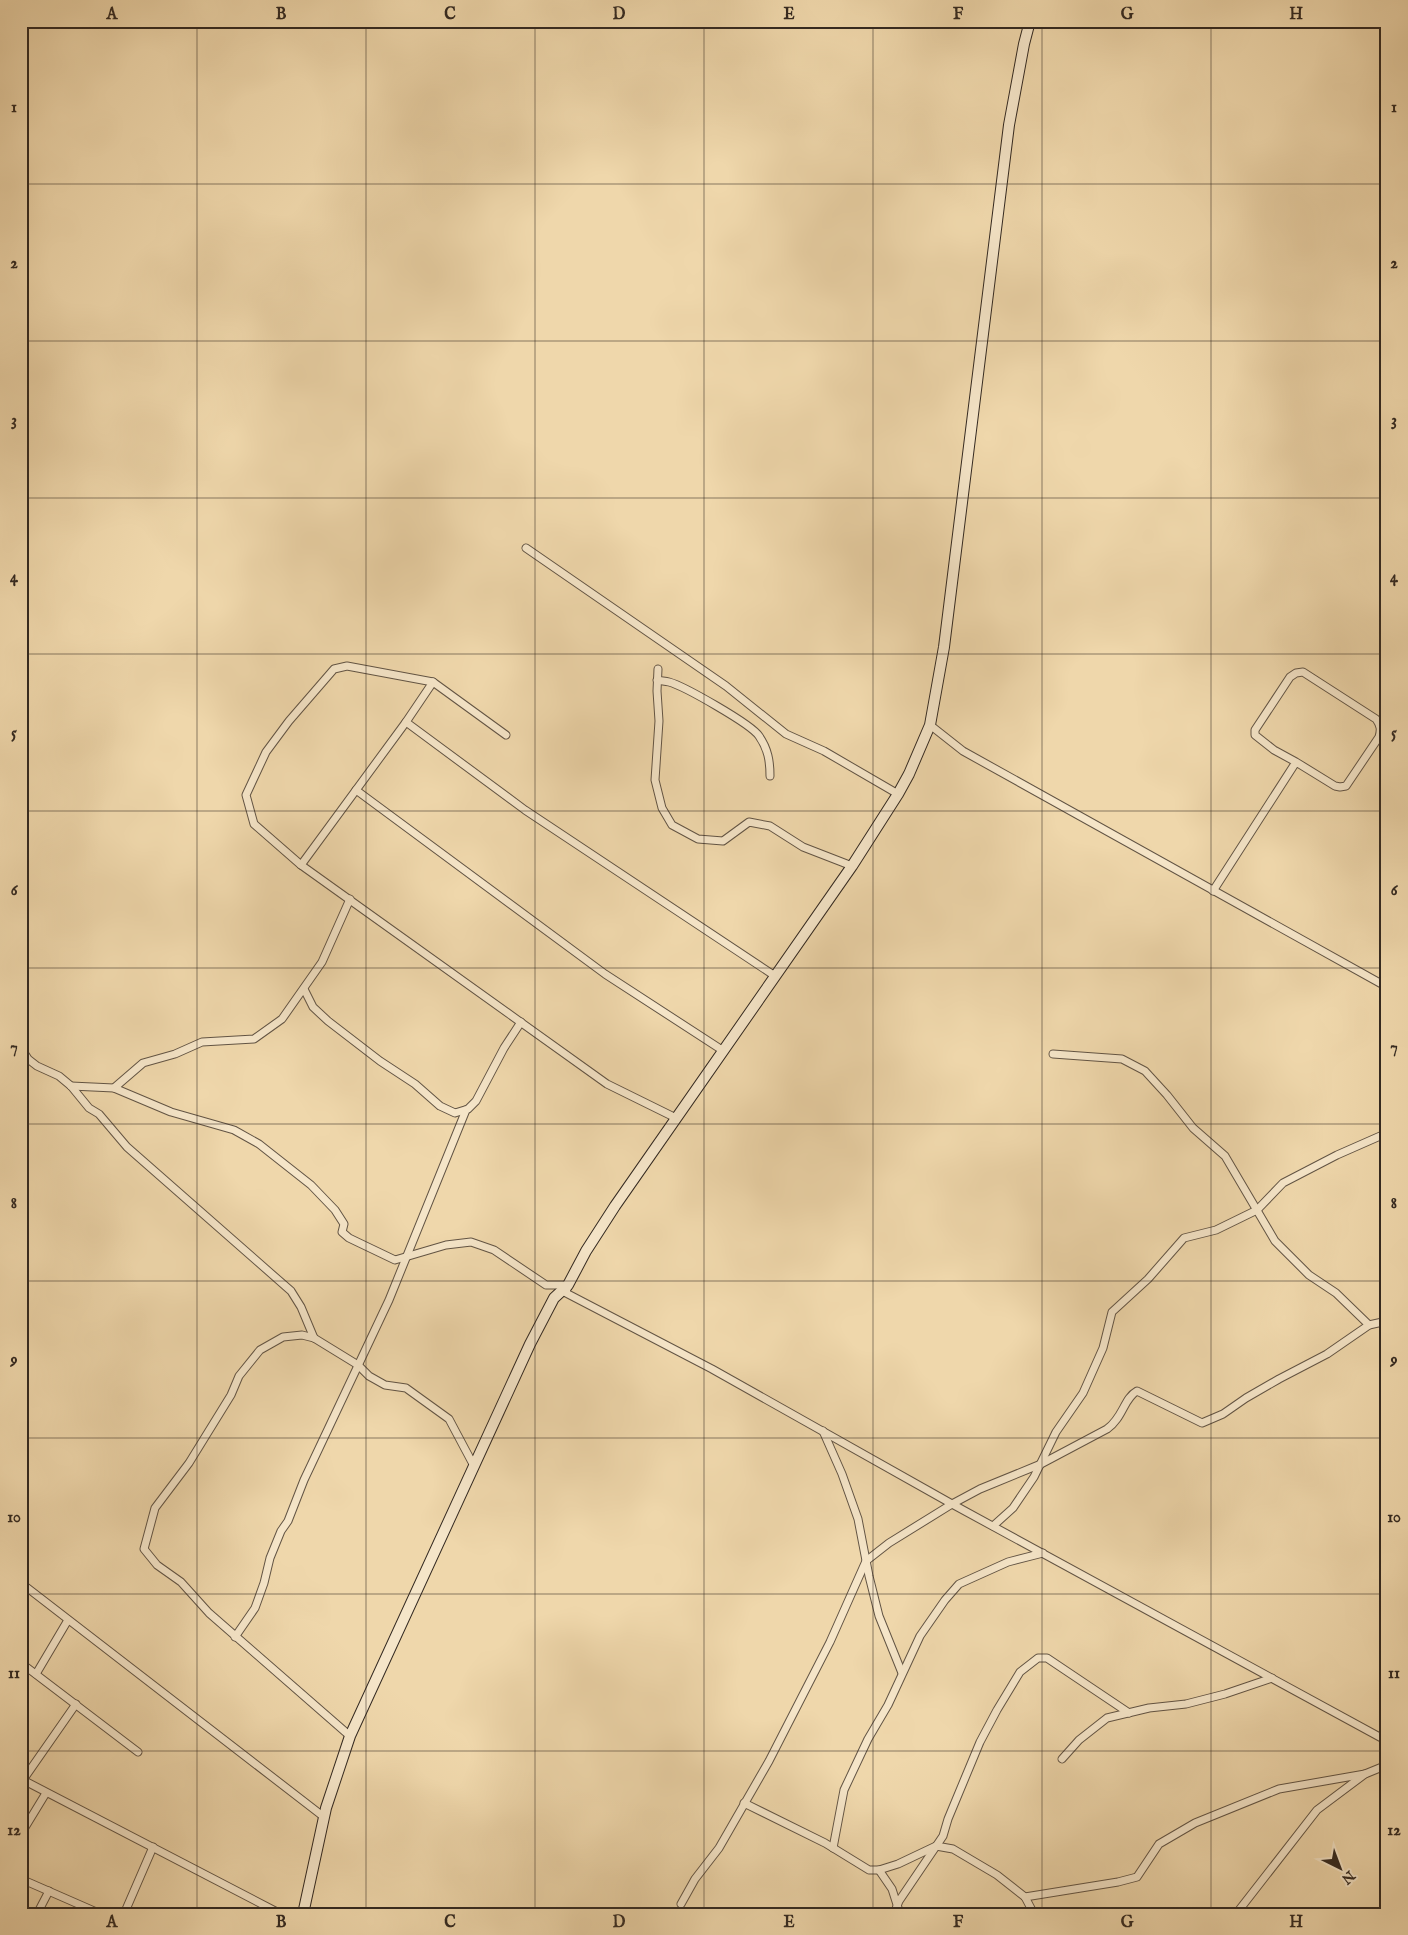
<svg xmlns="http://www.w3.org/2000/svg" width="1408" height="1935" viewBox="0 0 1408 1935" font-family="'IM FELL English',serif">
	<rect width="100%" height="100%" fill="#efd7ab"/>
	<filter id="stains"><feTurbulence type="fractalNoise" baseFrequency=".004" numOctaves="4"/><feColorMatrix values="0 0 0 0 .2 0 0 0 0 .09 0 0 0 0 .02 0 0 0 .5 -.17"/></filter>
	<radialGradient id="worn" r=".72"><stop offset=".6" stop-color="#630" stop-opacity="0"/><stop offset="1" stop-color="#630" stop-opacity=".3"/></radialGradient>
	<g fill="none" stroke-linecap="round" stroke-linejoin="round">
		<!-- street casing -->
		<g stroke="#625444" stroke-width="9">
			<g id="street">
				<polyline points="526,548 726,686 786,734 824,751 898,794"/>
				<polyline points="658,669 657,691 659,721 655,780 662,808 672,825 698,839 723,841 749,822 770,826 803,847 852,866"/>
				<path d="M657 680C661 681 665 681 669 682 684 686 751 724 759 736 768 749 770 761 770 776"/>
				<polyline points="433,682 406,722 525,810 775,976"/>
				<polyline points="930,725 963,751 1387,987"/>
				<polyline points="506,735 433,682 347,666 334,669 289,721 266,752 246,795 254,824 301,865 607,1084 676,1118"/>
				<polyline points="356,790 605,974 722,1050"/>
				<polyline points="301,865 406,722"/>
				<path d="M1213 891 1296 762 1274 750 1255 735V730L1290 677 1296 673 1303 672 1376 719C1381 726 1381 730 1379 737L1346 786 1340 787 1335 786 1296 762"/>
				<polyline points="304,989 313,1007 328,1021 380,1061 415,1084 440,1106 455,1113 468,1109 476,1101 504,1048 521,1022"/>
				<polyline points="21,1048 28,1059 37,1066 59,1076 71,1086 89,1108 99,1114 127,1147 291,1291 301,1307 314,1338"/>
				<polyline points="1053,1054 1122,1059 1145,1071 1167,1095 1193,1128 1225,1156 1275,1241 1309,1275 1336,1293 1369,1325"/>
				<polyline points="71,1086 114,1088 171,1112 234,1130 259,1144 311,1185 335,1210 344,1224 342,1232 349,1238 395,1260 446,1245 471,1242 494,1250 546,1285 568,1285 566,1293 712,1369 952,1504 1387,1741"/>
				<polyline points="114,1088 143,1063 175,1054 202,1042 254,1039 282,1019 322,962 350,899"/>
				<polyline points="823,1431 842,1474 858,1519 869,1576 879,1616 902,1673"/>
				<polyline points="993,1526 1013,1508 1034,1477 1056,1432 1083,1393 1103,1348 1112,1312 1148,1279 1184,1238 1216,1230 1257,1210 1283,1183 1337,1155 1387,1133"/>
				<polyline points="21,1583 324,1817"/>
				<polyline points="235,1637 255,1608 264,1583 270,1558 281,1531 288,1521 304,1480 389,1300 466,1110"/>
				<polyline points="21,1663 138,1752"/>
				<polyline points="36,1674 68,1620"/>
				<polyline points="350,1736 209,1613 181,1582 157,1565 144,1549 155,1508 189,1463 231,1395 239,1376 260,1350 283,1337 302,1335 314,1338 358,1365 369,1376 385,1385 406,1388 449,1419 474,1466"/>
				<polyline points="1062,1759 1079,1740 1107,1718 1149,1708 1186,1704 1225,1694 1272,1678"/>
				<polyline points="21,1779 281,1914"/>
				<polyline points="23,1780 76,1704"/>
				<polyline points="744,1803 825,1843 869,1870 879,1870 898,1864 936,1846 953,1849 997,1875 1025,1897 1034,1914"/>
				<polyline points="21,1834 46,1793"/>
				<polyline points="833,1848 844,1790 868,1739 888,1705 920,1636 945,1600 959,1584 1008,1562 1043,1553"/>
				<polyline points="879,1870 892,1889 900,1914"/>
				<polyline points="21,1879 101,1914"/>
				<polyline points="1025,1897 1118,1882 1137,1877 1159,1844 1195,1823 1279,1789 1365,1774"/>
				<path d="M681 1904 695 1879 719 1848 769 1761 830 1642 866 1561 889 1543 952 1504 980 1489 1041 1464 1107 1429C1123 1418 1124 1398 1137 1391L1202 1423 1223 1414 1246 1398 1279 1379 1327 1354 1369 1325 1387 1321"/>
				<polyline points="37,1914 49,1891"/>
				<polyline points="124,1914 153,1847"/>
				<polyline points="894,1914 899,1901 943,1836 948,1819 980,1742 997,1710 1020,1672 1038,1658 1047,1658 1129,1713"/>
				<polyline points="1236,1914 1317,1810 1365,1774 1387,1765"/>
			</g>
		</g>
		<!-- secondary casing -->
		<g stroke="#332921" stroke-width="12">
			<polyline id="secondary" points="303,1914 326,1808 350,1736 530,1344 554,1298 568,1285 586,1251 615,1206 852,866 898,794 909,774 930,725 944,647 1009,125 1024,44 1030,21"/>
		</g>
		<!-- street -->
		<use href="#street" stroke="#f5e5c8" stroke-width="7"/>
		<!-- secondary -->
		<use href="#secondary" stroke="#f5e5c8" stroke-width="10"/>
	</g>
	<!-- grid -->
	<path fill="none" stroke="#332921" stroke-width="1" stroke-opacity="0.55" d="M197 21V1914M366 21V1914M535 21V1914M704 21V1914M873 21V1914M1042 21V1914M1211 21V1914M21 184H1387M21 341H1387M21 498H1387M21 654H1387M21 811H1387M21 968H1387M21 1124H1387M21 1281H1387M21 1438H1387M21 1594H1387M21 1751H1387"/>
	<!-- margin -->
	<rect width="1408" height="1935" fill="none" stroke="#efd7ab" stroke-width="55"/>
	<!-- north arrow -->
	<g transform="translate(1340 1868) rotate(138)" stroke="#f5e5c8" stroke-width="4" paint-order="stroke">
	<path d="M0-4L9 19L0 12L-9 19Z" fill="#332921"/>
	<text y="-8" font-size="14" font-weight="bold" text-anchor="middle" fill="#332921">N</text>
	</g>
	<rect x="28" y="28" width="1352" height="1880" fill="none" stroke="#332921" stroke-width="2"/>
	<g font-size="16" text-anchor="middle" font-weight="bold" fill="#332921">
		<text x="112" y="19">A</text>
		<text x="281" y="19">B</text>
		<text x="450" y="19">C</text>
		<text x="619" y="19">D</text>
		<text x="789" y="19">E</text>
		<text x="958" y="19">F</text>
		<text x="1127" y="19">G</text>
		<text x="1296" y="19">H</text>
		<text x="14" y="112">1</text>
		<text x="1394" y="112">1</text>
		<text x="14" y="268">2</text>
		<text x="1394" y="268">2</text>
		<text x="14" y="425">3</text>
		<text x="1394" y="425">3</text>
		<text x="14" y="582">4</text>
		<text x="1394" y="582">4</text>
		<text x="14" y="738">5</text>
		<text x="1394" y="738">5</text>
		<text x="14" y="895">6</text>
		<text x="1394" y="895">6</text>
		<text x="14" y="1052">7</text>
		<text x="1394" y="1052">7</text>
		<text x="14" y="1208">8</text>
		<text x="1394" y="1208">8</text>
		<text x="14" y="1365">9</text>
		<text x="1394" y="1365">9</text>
		<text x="14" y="1522">10</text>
		<text x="1394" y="1522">10</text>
		<text x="14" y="1678">11</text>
		<text x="1394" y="1678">11</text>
		<text x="14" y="1835">12</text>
		<text x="1394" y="1835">12</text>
		<text x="112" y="1927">A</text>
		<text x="281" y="1927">B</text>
		<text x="450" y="1927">C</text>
		<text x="619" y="1927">D</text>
		<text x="789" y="1927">E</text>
		<text x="958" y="1927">F</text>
		<text x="1127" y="1927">G</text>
		<text x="1296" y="1927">H</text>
	</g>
	<rect width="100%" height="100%" filter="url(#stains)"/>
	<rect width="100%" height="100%" fill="url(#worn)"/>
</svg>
